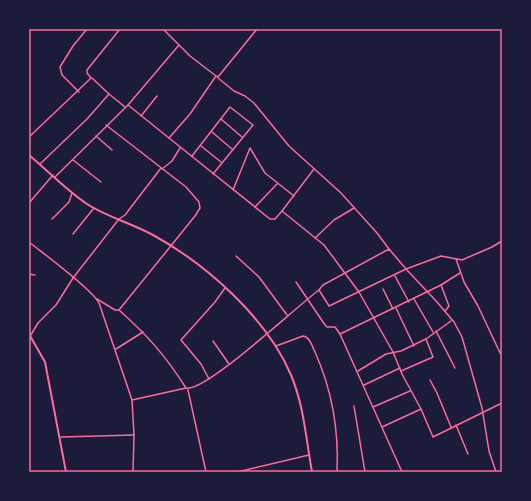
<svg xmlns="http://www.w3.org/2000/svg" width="531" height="501" viewBox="0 0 531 501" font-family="'Work Sans',sans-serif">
	<rect width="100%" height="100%" fill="#1b1b3a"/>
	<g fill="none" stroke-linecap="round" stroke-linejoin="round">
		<!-- minor -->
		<g stroke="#ff6b9d" stroke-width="1.5">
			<polyline points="163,29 190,56 216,76"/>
			<polyline points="257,29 218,77 216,76 190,114 169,138 270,219 275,219 282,211 324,245 359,292 393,352 402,374 421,409"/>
			<polyline points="218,78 234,91 245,96 254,103 289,146 341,193 377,233 389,249"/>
			<polyline points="79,92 62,75 60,67 73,46 87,29"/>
			<polyline points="109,94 125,107"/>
			<polyline points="128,105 169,138"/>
			<polyline points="141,116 157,96"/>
			<polyline points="221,119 242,137"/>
			<path d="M106 125 186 187 199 202 200 208 195 216 119 310C148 336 165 355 186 388"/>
			<polyline points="212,132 232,149"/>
			<polyline points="96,136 112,150"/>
			<polyline points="29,137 89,80 91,78 87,73 87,70 120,29"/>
			<polyline points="201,146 221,162"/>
			<polyline points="192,156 230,107 253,125 213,174"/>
			<polyline points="73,160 101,182"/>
			<polyline points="40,164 87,119 109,94 92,78"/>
			<polyline points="162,169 172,161 180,148"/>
			<polyline points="55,177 128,105 179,45"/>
			<polyline points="233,190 250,148 265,173 294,196"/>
			<polyline points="29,203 53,175"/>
			<polyline points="255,207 277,184"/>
			<polyline points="282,211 314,169"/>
			<polyline points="52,219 69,202 72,193"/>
			<polyline points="73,234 94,208"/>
			<polyline points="315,238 334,220 354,208"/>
			<path d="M29 242C44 254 92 289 99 303L132 400 134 435 133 472"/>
			<polyline points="236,256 259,277 287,315"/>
			<polyline points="456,259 464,282 478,306 502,357"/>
			<polyline points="29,274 35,275"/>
			<polyline points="395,276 409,302"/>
			<polyline points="296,282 325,325 327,327 335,327 340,334 402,472"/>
			<polyline points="383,289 393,309"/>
			<polyline points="319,290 329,306 406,269 437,302 454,322 462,337 482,408 489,451 496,472"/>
			<polyline points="97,299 115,310 119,310"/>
			<polyline points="414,299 433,332"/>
			<polyline points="396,308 414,346"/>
			<polyline points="445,311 449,306 441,285 460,273"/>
			<polyline points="436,331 455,368"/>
			<polyline points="340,334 441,285"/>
			<polyline points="29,338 38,323 56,305 73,278 119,219 125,215 161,168"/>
			<polyline points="213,341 229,364"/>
			<path d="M276 346 303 336C310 337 312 346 315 352 332 390 339 430 337 472"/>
			<polyline points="116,349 143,332"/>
			<polyline points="358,371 386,354 401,351 426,339 451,321"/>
			<polyline points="401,371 433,357 426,339"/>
			<polyline points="209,379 201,364 181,340 215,302 225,288"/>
			<polyline points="430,380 437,393 451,427"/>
			<polyline points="364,385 400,368"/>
			<polyline points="188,390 206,472"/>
			<path d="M132 400 186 388C205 393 298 305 319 290L323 285 389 249 406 269 441 256 462 260 492 247 502 241"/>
			<polyline points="354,406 365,472"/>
			<polyline points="373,407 410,391"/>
			<polyline points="456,425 468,454"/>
			<polyline points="382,427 421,409 433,437 502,403"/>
			<polyline points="61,437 134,435"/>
			<polyline points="237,472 309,455"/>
		</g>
		<!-- tertiary -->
		<polyline stroke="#ff6b9d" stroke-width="2" points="29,334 45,362 66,472"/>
		<!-- secondary -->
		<path stroke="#ff6b9d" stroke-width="2" d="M29 155C48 171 66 190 87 204 107 217 131 223 153 235 206 264 267 318 291 375 304 406 306 439 312 472"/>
	</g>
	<!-- border -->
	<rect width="531" height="501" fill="none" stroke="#1b1b3a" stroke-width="60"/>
	<rect x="30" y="30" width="471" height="441" fill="none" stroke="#ff6b9d" stroke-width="1.5"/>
</svg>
